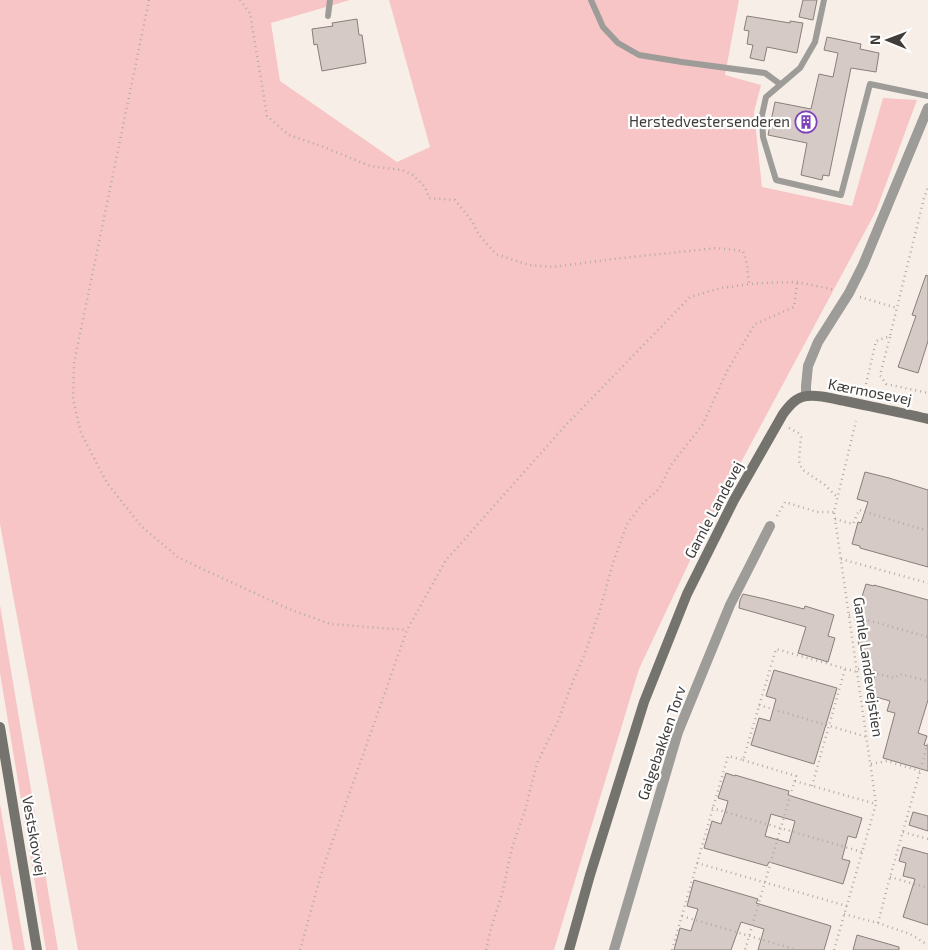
<svg xmlns="http://www.w3.org/2000/svg" width="928" height="950" viewBox="0 0 928 950" font-family="'Exo 2',sans-serif">
	<rect width="100%" height="100%" fill="#f7efe7"/>
	<!-- green -->
	<g fill="#f7c5c5">
		<polygon points="0,0 350,0 271,23 280,81 397,162 430,147 389,0 739,0 725,75 761,85 754,112 762,187 852,206 883,98 917,100 876,211 703,533 639,669 554,950 78,950 0,524"/>
		<polygon points="0,605 58,950 46,950 0,673"/>
		<polygon points="0,804 25,950 13,950 0,874"/>
	</g>
	<!-- building -->
	<g fill="#d6cac6" stroke="#897e7a" fill-rule="evenodd">
		<polygon points="803,0 817,0 813,20 799,17"/>
		<polygon points="747,16 790,23 790,21 803,23 797,53 767,47 764,61 750,58 753,45 747,44 749,31 744,30"/>
		<polygon points="357,19 359,35 362,35 366,63 322,71 317,44 314,45 312,29 333,26 332,23"/>
		<polygon points="827,37 861,44 860,49 879,53 876,72 851,68 829,176 823,175 822,180 801,175 807,143 768,135 775,102 811,109 819,74 833,77 838,53 824,50"/>
		<polygon points="926,275 928,276 928,341 918,373 898,367 916,316 912,315"/>
		<polygon points="865,472 889,478 928,490 928,567 860,548 860,546 852,544 858,522 861,523 868,502 857,499"/>
		<polygon points="866,584 874,586 874,585 928,600 928,700 918,733 927,736 924,745 928,746 928,771 883,758 895,713 887,711 890,701 869,695 876,671 862,667 855,619"/>
		<polygon points="743,594 765,599 804,609 805,606 834,615 828,636 835,638 828,662 798,653 806,627 739,608 740,600"/>
		<polygon points="774,670 837,688 814,764 751,745 759,718 770,721 776,699 766,696"/>
		<path d="M726 773 735 776V775L789 791 788 795 862 818 856 838 848 836 842 859 850 861 843 884 769 862 767 866 704 848 712 821 721 824 725 812 728 801 718 798ZM771 814 795 821 789 843 765 836Z"/>
		<polygon points="913,812 928,816 928,831 909,825"/>
		<polygon points="903,847 928,854 928,925 903,917 915,879 903,876 906,863 899,861"/>
		<polygon points="694,880 758,899 756,903 831,926 824,950 758,950 764,929 741,922 731,950 674,950 680,928 691,931 698,909 687,906"/>
		<polygon points="857,935 899,947 899,950 853,950"/>
	</g>
	<g fill="none" stroke-linecap="round" stroke-linejoin="round">
		<!-- path -->
		<g stroke="#b2aba5" stroke-width="2.5" stroke-dasharray="1 4" stroke-linecap="butt">
			<polyline points="149,0 74,363 73,399 81,433 107,483 142,527 179,558 289,609 330,624 407,630"/>
			<polyline points="240,0 250,13 267,116 289,135 321,146 370,166 402,170 413,175 425,187 429,198 455,200 472,221 479,235 496,254 529,265 553,267 613,259 717,248 743,251 747,264 749,284"/>
			<polyline points="860,297 897,308"/>
			<polyline points="890,337 880,375 886,384 928,393"/>
			<polyline points="866,384 876,341 890,336 924,198 928,187"/>
			<polyline points="789,428 798,433 801,437 799,461 800,465 803,470 825,485 837,497"/>
			<polyline points="777,516 785,502 817,512 834,512"/>
			<polyline points="835,519 853,524 859,510 928,531"/>
			<polyline points="841,559 928,583"/>
			<polyline points="849,615 928,637"/>
			<polyline points="858,669 895,678 900,674 928,681"/>
			<polyline points="759,705 867,737"/>
			<polyline points="743,760 796,776 745,950"/>
			<polyline points="871,764 887,761 920,771"/>
			<polyline points="795,781 876,804"/>
			<polyline points="812,786 845,669"/>
			<polyline points="712,808 862,852"/>
			<polyline points="903,832 928,839"/>
			<polyline points="697,863 847,906"/>
			<polyline points="890,877 928,888"/>
			<polyline points="844,914 878,923 910,934 928,945"/>
			<polyline points="682,916 797,950"/>
			<polyline points="878,923 890,877 928,743"/>
			<polyline points="300,950 322,871 407,630 446,560 564,427 690,297 721,288 759,283 797,282 835,290"/>
			<polyline points="486,950 491,928 502,894 512,848 525,810 537,763 558,721 571,686 585,653 599,613 613,563 627,524 643,503 659,489 671,465 703,424 728,369 755,324 794,307 797,282"/>
			<polyline points="672,950 728,756 743,760 776,649 857,672"/>
			<polyline points="834,950 876,804 834,512 856,421"/>
		</g>
		<!-- lane -->
		<g stroke="#9d9c98" stroke-width="6">
			<polyline points="591,0 603,27 618,43 639,55 682,62 765,73 780,84"/>
			<polyline points="824,0 815,42 800,68 766,97 762,115 763,137 776,180 841,195 870,84 928,96"/>
			<polyline points="328,16 330,0"/>
		</g>
		<!-- street -->
		<g stroke="#9d9c98" stroke-width="10">
			<polyline points="806,396 806,386 808,366 818,342 849,293 863,265 928,108"/>
			<polyline points="614,950 678,732 730,605 770,526"/>
		</g>
		<!-- secondary -->
		<g stroke="#75736d" stroke-width="10">
			<polyline points="0,727 37,950"/>
			<path d="M569 950 590 875 644 702 687 594 734 500 783 414C789 406 796 397 807 396 819 394 833 399 845 401 873 407 900 412 928 419"/>
		</g>
	</g>
	<!-- icons -->
	<defs>
		<g id="building-ring" transform="scale(1.125)"><circle r="9.5" fill="#fefefe" stroke="#7d42b8" stroke-width="1.5"/><path d="M-4-6H4V6H1V3H-1V6H-4ZM-2.5-4.3h1.7v1.8h-1.7ZM.8-4.3h1.7v1.8H.8ZM-2.5-1h1.7V.8h-1.7ZM.8-1h1.7V.8H.8Z" fill="#7d42b8"/></g>
	</defs>
	<g fill-rule="evenodd">
		<use href="#building-ring" x="806" y="122"/>
	</g>
	<g text-anchor="middle" stroke-width="4.5" stroke-linejoin="round" paint-order="stroke">
		<!-- poi labels -->
		<g font-size="15" fill="#3f3c39" stroke="#fefefe" text-anchor="end">
			<text x="790" y="127">Herstedvestersenderen</text>
		</g>
		<!-- street labels -->
		<g font-size="15" fill="#3f3c39" stroke="#fefefe">
			<text transform="translate(870 392) rotate(11)" y="5">Kærmosevej</text>
			<text transform="translate(714 510) rotate(-62)" y="5">Gamle Landevej</text>
			<text transform="translate(868 667) rotate(82)" y="5">Gamle Landevejstien</text>
			<text transform="translate(662 743) rotate(-71)" y="5">Galgebakken Torv</text>
			<text transform="translate(34 836) rotate(80)" y="5">Vestskovvej</text>
		</g>
	</g>
	<!-- north arrow -->
	<g transform="translate(888 40) rotate(271)" stroke="#fefefe" stroke-width="4" paint-order="stroke">
	<path d="M0-4L9 19L0 12L-9 19Z" fill="#3f3c39"/>
	<text y="-8" font-size="14" font-weight="bold" text-anchor="middle" fill="#3f3c39">N</text>
	</g>
</svg>
